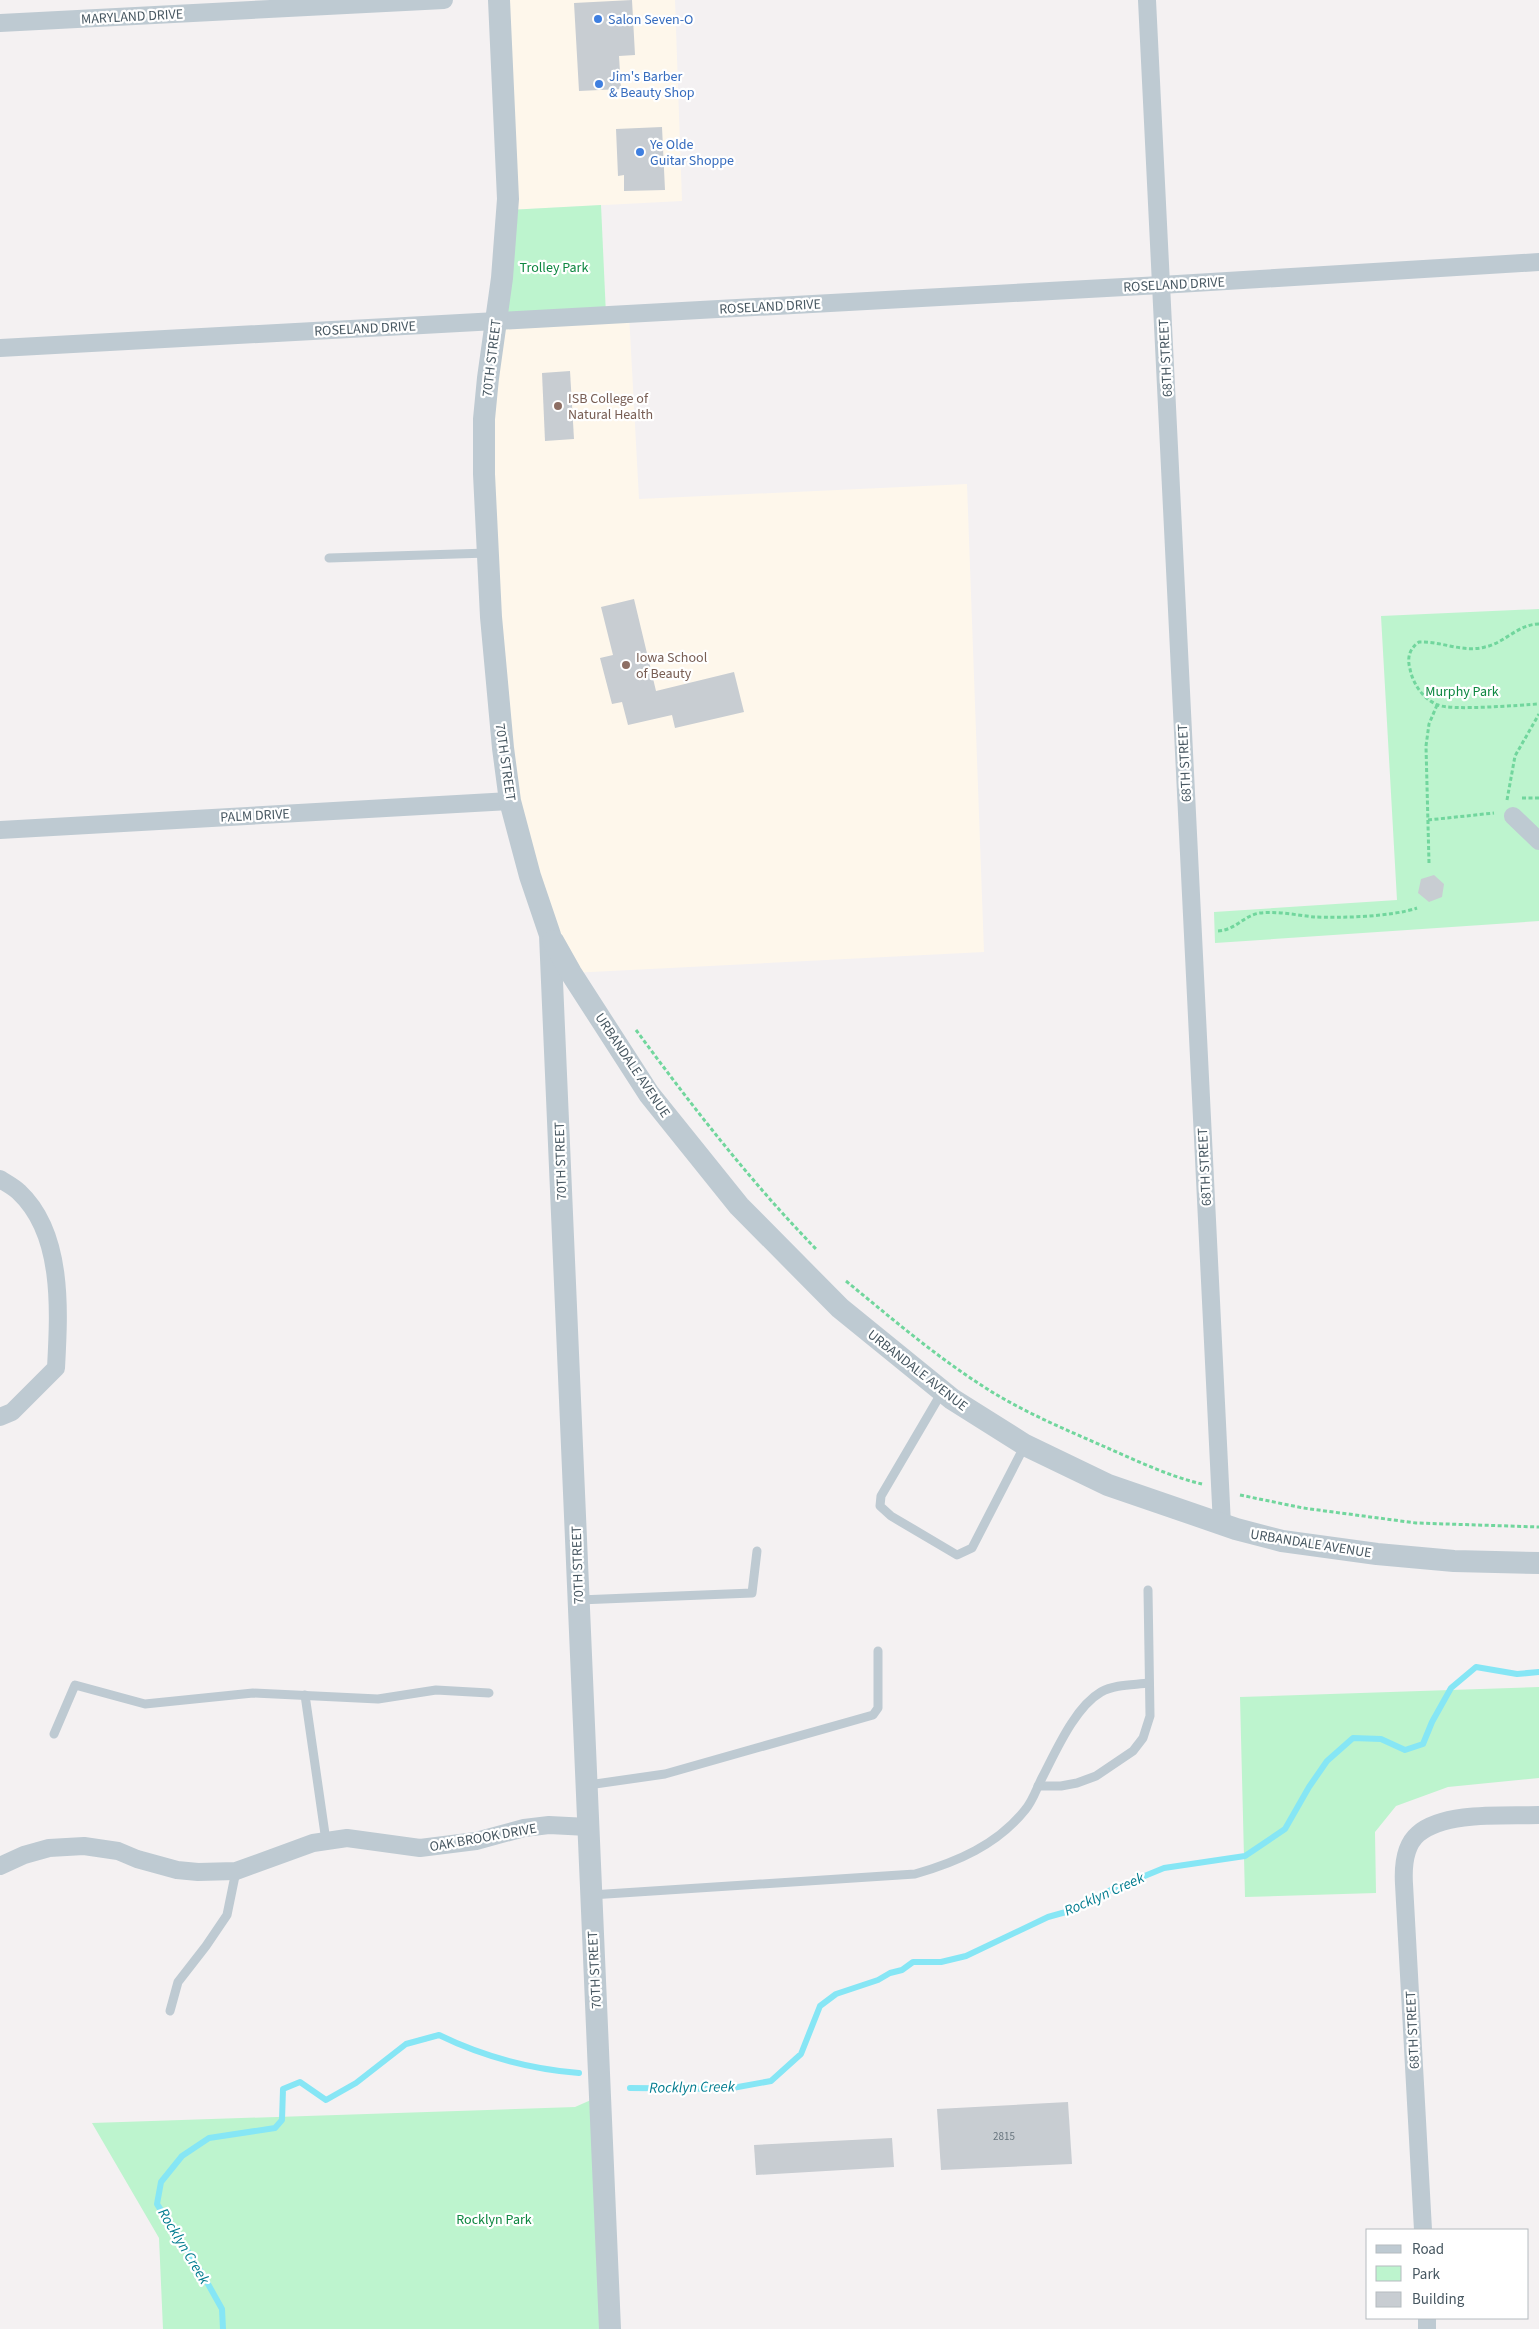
<svg xmlns="http://www.w3.org/2000/svg" width="1539" height="2329" viewBox="0 0 1539 2329" font-family="'Source Sans 3',sans-serif">
	<rect width="100%" height="100%" fill="#f4f1f2"/>
	<!-- commercial -->
	<g fill="#fef7eb">
		<polygon points="499,0 675,0 682,201 508,210"/>
		<polygon points="629,314 639,499 967,484 984,952 571,973 530,876 491,617 496,321"/>
	</g>
	<!-- green -->
	<g fill="#bdf4ce">
		<polygon points="601,205 606,315 496,321 508,210"/>
		<polygon points="1539,609 1539,921 1215,943 1214,912 1397,900 1381,616"/>
		<polygon points="1539,1687 1539,1778 1448,1787 1396,1806 1375,1832 1376,1893 1245,1897 1240,1697"/>
		<polygon points="600,2096 610,2329 163,2329 159,2238 92,2123 575,2107"/>
	</g>
	<g fill="none" stroke-linecap="round" stroke-linejoin="round">
		<!-- stream -->
		<g stroke="#86e6f5" stroke-width="6">
			<polyline points="630,2088 727,2089 771,2081 801,2054 820,2006 836,1994 878,1980 890,1973 902,1970 913,1962 941,1962 966,1956 1048,1917 1073,1910 1113,1889 1164,1868 1245,1856 1285,1829 1309,1787 1327,1761 1353,1738 1381,1739 1405,1750 1423,1744 1432,1722 1451,1688 1476,1667 1517,1674 1539,1672"/>
			<path d="M223 2329 222 2309 203 2275 157 2204 161 2182 182 2156 209 2138 275 2128 282 2120 283 2089 300 2082 326 2100 356 2083 406 2044 439 2035C482 2056 531 2069 579 2073"/>
		</g>
	</g>
	<!-- building -->
	<g fill="#c8cdd2">
		<polygon points="632,0 635,55 619,56 621,89 579,91 574,3"/>
		<polygon points="662,127 665,190 624,191 624,175 618,176 616,129"/>
		<polygon points="570,371 574,439 545,441 542,373"/>
		<polygon points="634,599 656,691 734,672 744,712 675,728 672,715 628,725 622,702 612,704 600,658 613,655 601,607"/>
		<polygon points="1434,875 1444,884 1442,897 1429,902 1418,893 1421,879"/>
		<polygon points="1068,2102 1072,2164 941,2170 937,2109"/>
		<polygon points="892,2138 894,2167 756,2175 754,2145"/>
	</g>
	<g fill="none" stroke-linecap="round" stroke-linejoin="round">
		<!-- path -->
		<g stroke="#71d69d" stroke-width="3" stroke-dasharray="4 2.5" stroke-linecap="butt">
			<path d="M1539 624C1518 624 1505 643 1485 647 1463 653 1441 641 1419 642 1409 649 1407 658 1410 669 1413 684 1423 699 1438 705 1452 711 1520 705 1539 704"/>
			<polyline points="1522,798 1539,798"/>
			<polyline points="1507,800 1515,756 1539,714"/>
			<polyline points="1428,820 1494,813"/>
			<polyline points="1429,863 1426,746 1429,724 1437,705"/>
			<path d="M1218 931C1236 930 1244 915 1260 913 1277 911 1296 915 1314 917 1341 918 1391 917 1417 908"/>
			<path d="M636 1030C692 1106 750 1181 816 1249"/>
			<path d="M846 1281C890 1317 933 1354 981 1385 1019 1410 1062 1428 1103 1446 1135 1460 1168 1476 1202 1484"/>
			<polyline points="1240,1495 1303,1508 1416,1523 1539,1527"/>
		</g>
		<!-- service -->
		<g stroke="#becad2" stroke-width="9">
			<polyline points="329,558 488,553"/>
			<polyline points="942,1392 881,1496 880,1506 891,1516 957,1555 972,1548 1025,1445"/>
			<polyline points="579,1600 752,1593 757,1551"/>
			<polyline points="305,1695 326,1841"/>
			<polyline points="54,1734 75,1685 145,1704 253,1693 378,1699 436,1690 489,1693"/>
			<polyline points="588,1785 665,1774 873,1715 878,1708 878,1651"/>
			<polyline points="1038,1786 1061,1786 1077,1783 1096,1776 1133,1751 1143,1738 1150,1716 1148,1590"/>
			<path d="M591 1895 915 1874C957 1862 997 1845 1025 1810 1033 1801 1037 1787 1043 1776 1056 1751 1075 1707 1101 1692 1115 1684 1134 1685 1149 1683"/>
			<polyline points="170,2011 178,1982 206,1946 227,1915 236,1871"/>
		</g>
		<!-- minor -->
		<g stroke="#becad2" stroke-width="18">
			<polyline points="1147,0 1222,1525"/>
			<polyline points="0,23 444,0"/>
			<polyline points="0,348 1161,285 1539,262"/>
			<polyline points="1513,816 1539,841"/>
			<polyline points="0,830 510,801"/>
			<path d="M0 1179C6 1183 14 1187 19 1192 64 1234 59 1312 56 1368L12 1412 0 1417"/>
			<polyline points="0,1866 24,1855 49,1848 84,1846 118,1851 137,1859 177,1870 198,1872 236,1871 313,1843 347,1838 420,1848 476,1841 524,1828 549,1825 588,1827"/>
			<path d="M1423 2230 1404 1884C1403 1867 1404 1846 1418 1834 1444 1811 1505 1816 1539 1815"/>
			<polyline points="1427,2318 1427,2329"/>
		</g>
		<!-- tertiary -->
		<g stroke="#becad2" stroke-width="22">
			<polyline points="499,0 508,199 502,278 488,378 484,419 484,474 491,617 503,748 510,801 530,876 550,935 610,2329"/>
			<polyline points="553,941 571,973 649,1094 739,1206 840,1308 952,1399 1025,1445 1108,1485 1236,1529 1282,1541 1377,1554 1454,1561 1539,1563"/>
		</g>
	</g>
	<!-- markers -->
	<g fill="#3f7fe0" stroke="#fff" stroke-width="2">
		<circle cx="598" cy="19" r="5"/>
		<circle cx="599" cy="84" r="5"/>
		<circle cx="640" cy="152" r="5"/>
	</g>
	<g fill="#8d6e63" stroke="#fff" stroke-width="2">
		<circle cx="558" cy="406" r="5"/>
		<circle cx="626" cy="665" r="5"/>
	</g>
	<g text-anchor="middle" stroke-width="4.5" stroke-linejoin="round" paint-order="stroke">
		<!-- number labels -->
		<g font-size="11" fill="#67747d">
			<text x="1004" y="2140">2815</text>
		</g>
		<!-- street labels -->
		<g font-size="14" fill="#475761" stroke="#fff">
			<text transform="translate(132 16) rotate(-3)" y="5">MARYLAND DRIVE</text>
			<text transform="translate(1174 284) rotate(-3)" y="5">ROSELAND DRIVE</text>
			<text transform="translate(770 306) rotate(-3)" y="5">ROSELAND DRIVE</text>
			<text transform="translate(365 328) rotate(-3)" y="5">ROSELAND DRIVE</text>
			<text transform="translate(491 358) rotate(-83)" y="5">70TH STREET</text>
			<text transform="translate(1165 358) rotate(-93)" y="5">68TH STREET</text>
			<text transform="translate(506 762) rotate(82)" y="5">70TH STREET</text>
			<text transform="translate(1184 763) rotate(-93)" y="5">68TH STREET</text>
			<text transform="translate(255 815) rotate(-3)" y="5">PALM DRIVE</text>
			<text transform="translate(633 1065) rotate(56)" y="5">URBANDALE AVENUE</text>
			<text transform="translate(560 1161) rotate(-92)" y="5">70TH STREET</text>
			<text transform="translate(1204 1167) rotate(-93)" y="5">68TH STREET</text>
			<text transform="translate(918 1370) rotate(38)" y="5">URBANDALE AVENUE</text>
			<text transform="translate(1311 1543) rotate(9)" y="5">URBANDALE AVENUE</text>
			<text transform="translate(577 1565) rotate(-92)" y="5">70TH STREET</text>
			<text transform="translate(483 1837) rotate(-10)" y="5">OAK BROOK DRIVE</text>
			<text transform="translate(594 1970) rotate(-93)" y="5">70TH STREET</text>
			<text transform="translate(1412 2030) rotate(-93)" y="5">68TH STREET</text>
		</g>
		<!-- shop labels -->
		<g font-size="14" fill="#366cbe" stroke="#fff" text-anchor="start">
			<text x="608" y="24">Salon Seven-O</text>
			<text x="609" y="81">Jim's Barber<tspan x="609" dy="16">&amp; Beauty Shop</tspan></text>
			<text x="650" y="149">Ye Olde<tspan x="650" dy="16">Guitar Shoppe</tspan></text>
		</g>
		<!-- park labels -->
		<g font-size="14" fill="#0e8741" stroke="#fff">
			<text x="554" y="272">Trolley Park</text>
			<text x="1462" y="696">Murphy Park</text>
			<text x="494" y="2224">Rocklyn Park</text>
		</g>
		<!-- education labels -->
		<g font-size="14" fill="#785e54" stroke="#fff" text-anchor="start">
			<text x="568" y="403">ISB College of<tspan x="568" dy="16">Natural Health</tspan></text>
			<text x="636" y="662">Iowa School<tspan x="636" dy="16">of Beauty</tspan></text>
		</g>
		<!-- water labels -->
		<g font-size="15" font-style="italic" fill="#047d90" stroke="#fff">
			<text transform="translate(1104 1894) rotate(-24)" y="5">Rocklyn Creek</text>
			<text transform="translate(692 2087) rotate(-1)" y="5">Rocklyn Creek</text>
			<text transform="translate(184 2246) rotate(59)" y="5">Rocklyn Creek</text>
		</g>
	</g>
	<!-- legend -->
	<rect x="1366" y="2229" width="162" height="90" fill="#ffffff" stroke="#b5bcc0"/>
	<rect x="1376" y="2245" width="25" height="8" fill="#becad2" stroke="#b5bcc0"/>
	<text x="1412" y="2254" font-size="15" fill="#475761">Road</text>
	<rect x="1376" y="2266" width="25" height="15" fill="#bdf4ce" stroke="#b5bcc0"/>
	<text x="1412" y="2279" font-size="15" fill="#475761">Park</text>
	<rect x="1376" y="2292" width="25" height="15" fill="#c8cdd2" stroke="#b5bcc0"/>
	<text x="1412" y="2304" font-size="15" fill="#475761">Building</text>
</svg>
